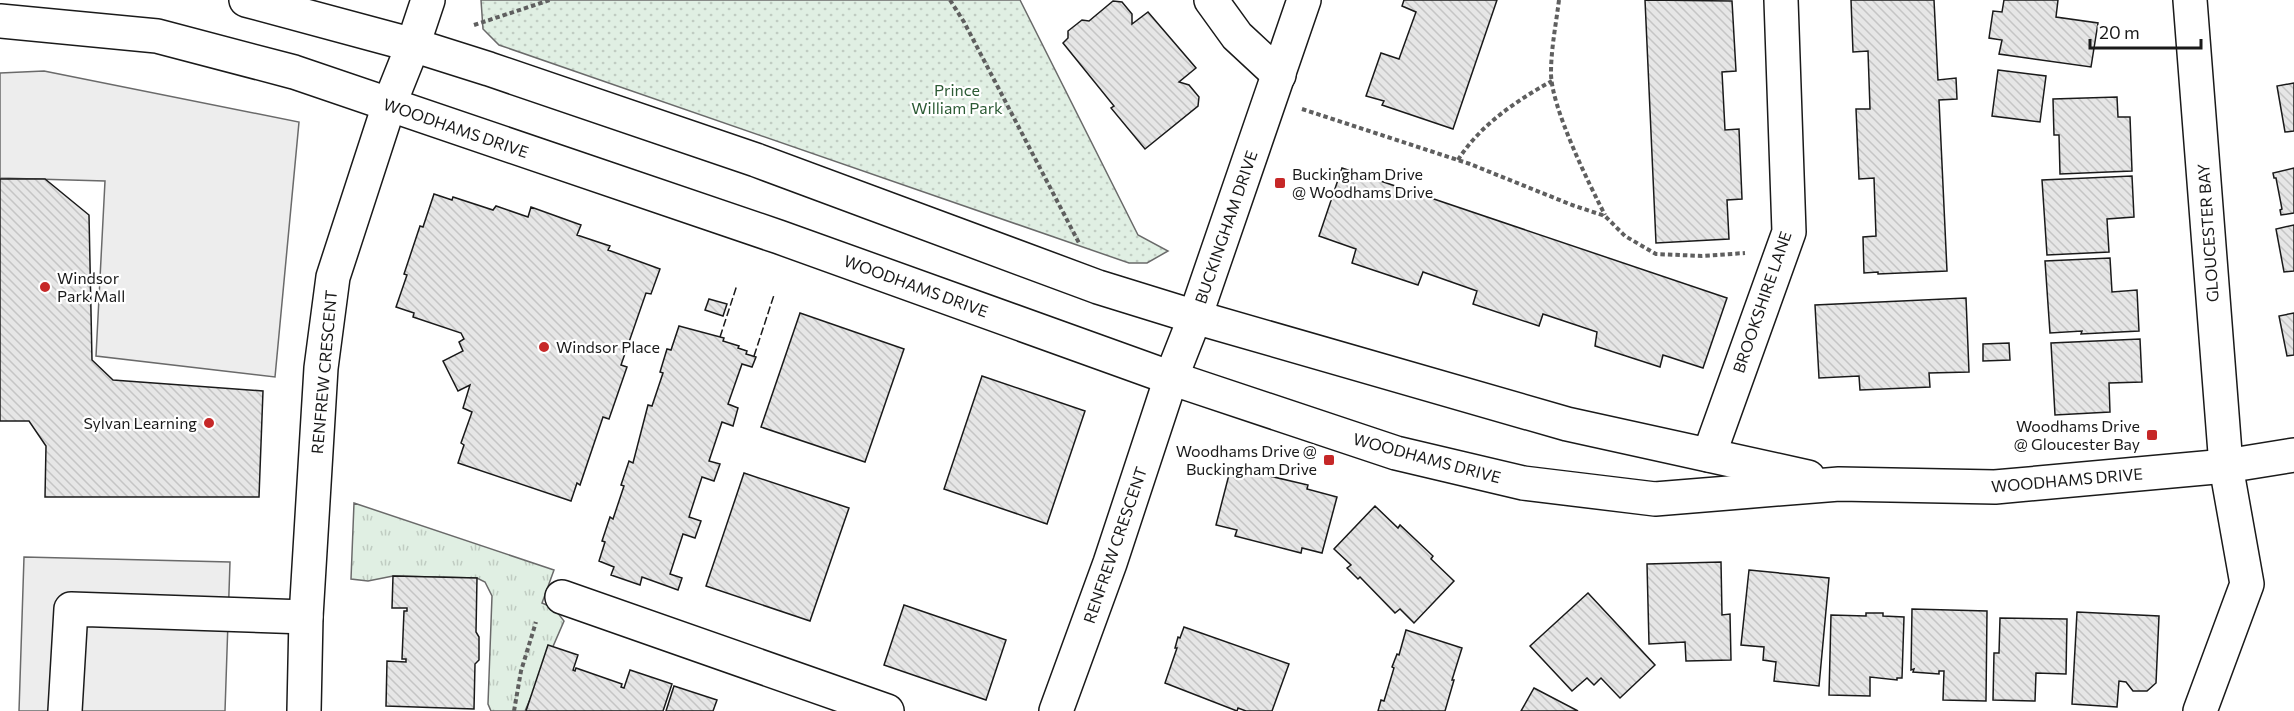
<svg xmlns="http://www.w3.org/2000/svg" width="2294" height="711" viewBox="0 0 2294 711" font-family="Commissioner,sans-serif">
	<defs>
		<pattern id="grass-tufts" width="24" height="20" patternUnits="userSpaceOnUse" patternTransform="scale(1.5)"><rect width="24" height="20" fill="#e0efe3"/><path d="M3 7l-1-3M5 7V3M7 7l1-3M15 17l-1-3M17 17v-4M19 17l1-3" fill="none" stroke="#c0ccc2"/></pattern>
		<pattern id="park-dots" width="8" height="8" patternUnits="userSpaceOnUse" patternTransform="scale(1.5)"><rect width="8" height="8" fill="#e0efe3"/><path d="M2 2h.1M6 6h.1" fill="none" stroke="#c0ccc2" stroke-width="1.8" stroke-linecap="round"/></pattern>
		<pattern id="building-back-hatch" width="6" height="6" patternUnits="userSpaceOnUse" patternTransform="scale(1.5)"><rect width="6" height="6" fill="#e6e6e6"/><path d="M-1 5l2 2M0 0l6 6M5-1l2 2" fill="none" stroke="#c5c5c5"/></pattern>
	</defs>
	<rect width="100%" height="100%" fill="#fff"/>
	<!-- grass -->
	<polygon fill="url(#grass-tufts)" stroke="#6a6a6a" stroke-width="1.5" points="354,503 554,570 542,603 554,608 564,621 525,711 491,711 488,704 492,596 485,582 477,578 393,576 368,581 351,579"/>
	<!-- park -->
	<polygon fill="url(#park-dots)" stroke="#6a6a6a" stroke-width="1.5" points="481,0 1020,0 1138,235 1168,251 1147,263 1129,263 499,45 483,29"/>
	<!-- parking -->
	<g fill="#ededed" stroke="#6a6a6a" stroke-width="1.5">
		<polygon points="44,71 299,122 275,377 96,356 105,181 0,178 0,73"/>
		<polygon points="24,557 230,562 225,711 19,711"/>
	</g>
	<!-- building -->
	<g fill="url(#building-back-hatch)" stroke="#1a1a1a" stroke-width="1.5">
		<polygon points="1404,0 1497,0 1453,129 1382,105 1384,101 1366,96 1381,53 1399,59 1416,12 1402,6"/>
		<polygon points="1645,0 1732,1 1736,71 1722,72 1725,130 1739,129 1742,199 1727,200 1729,239 1656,243"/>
		<polygon points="1851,0 1934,0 1938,80 1956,78 1957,99 1939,100 1947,271 1878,274 1878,272 1864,273 1863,237 1876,236 1874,178 1859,179 1856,109 1870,109 1868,51 1853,52"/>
		<polygon points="2004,0 2058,0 2056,17 2098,23 2091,67 1999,54 2002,40 1989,38 1993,11 2002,12"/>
		<polygon points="1113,1 1122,2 1132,14 1132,24 1148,12 1196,68 1179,82 1189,85 1199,97 1198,106 1145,149 1111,108 1114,106 1063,43 1068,38 1068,31 1082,20 1089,21"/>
		<polygon points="1998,70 2046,76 2040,122 1992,116"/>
		<polygon points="2294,83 2294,131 2285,132 2277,86"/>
		<polygon points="2117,97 2118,117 2130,117 2132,171 2060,174 2059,135 2054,135 2053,99"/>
		<polygon points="1342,168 1727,298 1703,368 1663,355 1660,367 1595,346 1597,332 1543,314 1539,326 1473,304 1477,291 1423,272 1418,285 1352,263 1356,249 1319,236"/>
		<polygon points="2294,168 2294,213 2281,215 2280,210 2282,209 2276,178 2274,178 2273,173"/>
		<polygon points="2132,176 2134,217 2107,219 2109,252 2047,255 2042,180"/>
		<polygon points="0,179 45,179 89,215 92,360 113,380 263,391 259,497 45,497 46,446 29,421 0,421"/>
		<polygon points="434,194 452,200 453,197 493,210 496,206 528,217 531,207 581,225 577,235 610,246 608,250 660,269 651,294 646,293 621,365 627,367 609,419 603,417 580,485 577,483 571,501 458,463 464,445 461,443 472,412 463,408 470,385 458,391 443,361 463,351 459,342 464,339 461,333 413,317 414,313 396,307 407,275 404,274 420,226 423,227"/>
		<polygon points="2294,225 2294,271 2284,272 2276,229"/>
		<polygon points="2110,258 2112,292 2137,290 2139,331 2081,334 2082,331 2050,333 2045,261"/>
		<polygon points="1966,298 1969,372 1929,373 1930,387 1860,390 1859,376 1819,378 1815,305"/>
		<polygon points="709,299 727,304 723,316 705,310"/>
		<polygon points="800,313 904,349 865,462 761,427"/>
		<polygon points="2294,313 2294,355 2287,356 2279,316"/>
		<polygon points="679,326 724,338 723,341 739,346 738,348 747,351 746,354 756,357 752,367 742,364 728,404 738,408 733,426 722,422 709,461 720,464 714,481 702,477 689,517 701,521 695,538 683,534 670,574 682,578 678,590 642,577 640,585 611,575 614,567 599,561 605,542 602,541 610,517 613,519 624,486 621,485 629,461 633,463 648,405 652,406 663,373 660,372 667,349 671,350"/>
		<polygon points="2140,339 2142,382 2109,383 2110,412 2055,415 2051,343"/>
		<polygon points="2009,343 2010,360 1983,361 1983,344"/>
		<polygon points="982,376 1085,411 1047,524 944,489"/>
		<polygon points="1231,467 1308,485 1307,489 1337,497 1322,553 1302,548 1301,553 1235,536 1237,530 1216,525"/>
		<polygon points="744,473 849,508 810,621 706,586"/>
		<polygon points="1375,506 1398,528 1400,525 1433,556 1431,559 1454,581 1414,623 1400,609 1395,613 1360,577 1358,579 1347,568 1351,565 1334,549"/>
		<polygon points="1721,562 1722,615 1730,614 1731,660 1686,661 1685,642 1649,644 1647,564"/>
		<polygon points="1749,570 1829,578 1819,686 1774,681 1776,662 1763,660 1764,647 1741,645"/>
		<polygon points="393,576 477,578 476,632 479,637 479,660 475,664 474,709 386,706 387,661 406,662 406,659 402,659 404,611 407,611 407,608 392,608"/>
		<polygon points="1588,593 1655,665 1620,698 1601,678 1594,685 1587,678 1572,691 1530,646"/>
		<polygon points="904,605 1006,640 986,700 884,665"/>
		<polygon points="1912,609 1987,611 1986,701 1943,700 1944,671 1939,671 1939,674 1913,672 1914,669 1911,670"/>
		<polygon points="2077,612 2159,616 2156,683 2147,691 2133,691 2126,682 2119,681 2117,707 2072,704"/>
		<polygon points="1866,613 1883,613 1883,616 1904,617 1902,678 1897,678 1897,680 1870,677 1870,696 1829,695 1831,615 1866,616"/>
		<polygon points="2000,618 2067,619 2066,674 2036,673 2035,701 1993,700 1994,653 1999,653"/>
		<polygon points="1184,627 1289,664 1272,711 1246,711 1238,708 1237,711 1165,683 1177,648 1175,648 1178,637 1180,638"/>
		<polygon points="1406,630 1462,648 1452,680 1454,680 1445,711 1378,711 1381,700 1384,701 1394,668 1392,667 1397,654 1399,655"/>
		<polygon points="548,645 578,655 573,670 575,671 576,668 622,684 621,687 624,688 630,670 672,684 663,711 526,711"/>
		<polygon points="674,686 717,700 713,711 666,711"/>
		<polygon points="1534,688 1578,711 1521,711"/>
	</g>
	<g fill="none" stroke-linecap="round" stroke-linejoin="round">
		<!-- minor casing -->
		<g stroke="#1a1a1a" stroke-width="36">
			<g id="minor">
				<polyline points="246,0 413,45 489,69 756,160 1098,287 1195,317 1567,424 1808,477"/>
				<polyline points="1211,0 1237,36 1279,75"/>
				<polyline points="2190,0 2226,466 2247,584 2200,711"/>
				<polyline points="0,21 157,36 294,72 779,237 1171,378 1396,453 1523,483 1655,499 1839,484 1995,487 2226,466 2294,455"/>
				<polyline points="1709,455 1789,232 1781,0"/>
				<polyline points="562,597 887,711"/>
				<polyline points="65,711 71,609 306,617"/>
				<polyline points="304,711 306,617 321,368 333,277 389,105 413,45 428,0"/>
				<polyline points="1056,711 1110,563 1171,378 1195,317 1304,0"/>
			</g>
		</g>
		<!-- path -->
		<g stroke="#5f5f5f" stroke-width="4" stroke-dasharray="4.5 3" stroke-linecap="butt">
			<polyline points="950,0 964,22 1079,243"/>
			<path d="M1559 0C1556 24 1551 49 1551 73 1551 107 1589 184 1605 215"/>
			<polyline points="474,25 550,0"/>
			<polyline points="1302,109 1470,164 1572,205 1605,216 1625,236 1656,254 1702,256 1745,253"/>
			<path d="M1458 160C1479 126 1517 100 1552 81"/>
			<polyline points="514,711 521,671 536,622"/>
		</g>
		<!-- minor -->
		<use href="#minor" stroke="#fff" stroke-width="33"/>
		<!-- fence -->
		<g stroke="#1a1a1a" stroke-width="1.5" stroke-dasharray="8 3" stroke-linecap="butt">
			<polyline points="720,337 737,285"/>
			<polyline points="754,356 774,295"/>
		</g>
	</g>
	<!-- markers -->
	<g fill="#c62828" stroke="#fff" stroke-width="2">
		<rect x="1274" y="177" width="12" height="12" rx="3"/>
		<circle cx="45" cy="287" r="6"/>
		<circle cx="544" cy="347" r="6"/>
		<circle cx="209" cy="423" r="6"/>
		<rect x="2146" y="429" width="12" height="12" rx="3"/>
		<rect x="1323" y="454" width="12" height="12" rx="3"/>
	</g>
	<g text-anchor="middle" stroke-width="4.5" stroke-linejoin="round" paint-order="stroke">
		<!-- park labels -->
		<g font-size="16" fill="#2b5a34" stroke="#fff">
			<text x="957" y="96">Prince<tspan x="957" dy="18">William Park</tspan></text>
		</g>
		<!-- street labels -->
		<g font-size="16" fill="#1a1a1a" stroke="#fff">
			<text transform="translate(456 128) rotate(19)" y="6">WOODHAMS DRIVE</text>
			<text transform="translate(1226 227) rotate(-71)" y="6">BUCKINGHAM DRIVE</text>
			<text transform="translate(2208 233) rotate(-94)" y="6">GLOUCESTER BAY</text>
			<text transform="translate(916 286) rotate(20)" y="6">WOODHAMS DRIVE</text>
			<text transform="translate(1762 302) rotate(-71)" y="6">BROOKSHIRE LANE</text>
			<text transform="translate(324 372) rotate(-85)" y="6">RENFREW CRESCENT</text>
			<text transform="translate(1427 458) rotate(15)" y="6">WOODHAMS DRIVE</text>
			<text transform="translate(2067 480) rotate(-5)" y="6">WOODHAMS DRIVE</text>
			<text transform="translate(1115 545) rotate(-71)" y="6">RENFREW CRESCENT</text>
		</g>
		<!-- poi labels -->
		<g font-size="16" fill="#1a1a1a" stroke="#fff" text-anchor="start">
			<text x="1292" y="180">Buckingham Drive<tspan x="1292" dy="18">@ Woodhams Drive</tspan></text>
			<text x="57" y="284">Windsor<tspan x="57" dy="18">Park Mall</tspan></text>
			<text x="556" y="353">Windsor Place</text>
			<text x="197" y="429" text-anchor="end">Sylvan Learning</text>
			<text x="2140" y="432" text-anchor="end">Woodhams Drive<tspan x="2140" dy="18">@ Gloucester Bay</tspan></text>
			<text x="1317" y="457" text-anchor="end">Woodhams Drive @<tspan x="1317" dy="18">Buckingham Drive</tspan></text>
		</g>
	</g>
	<!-- scale -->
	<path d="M2090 39v9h111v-9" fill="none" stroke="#1a1a1a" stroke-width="3"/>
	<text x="2099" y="39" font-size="18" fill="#1a1a1a" stroke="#ffffff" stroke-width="4.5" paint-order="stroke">20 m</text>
</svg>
